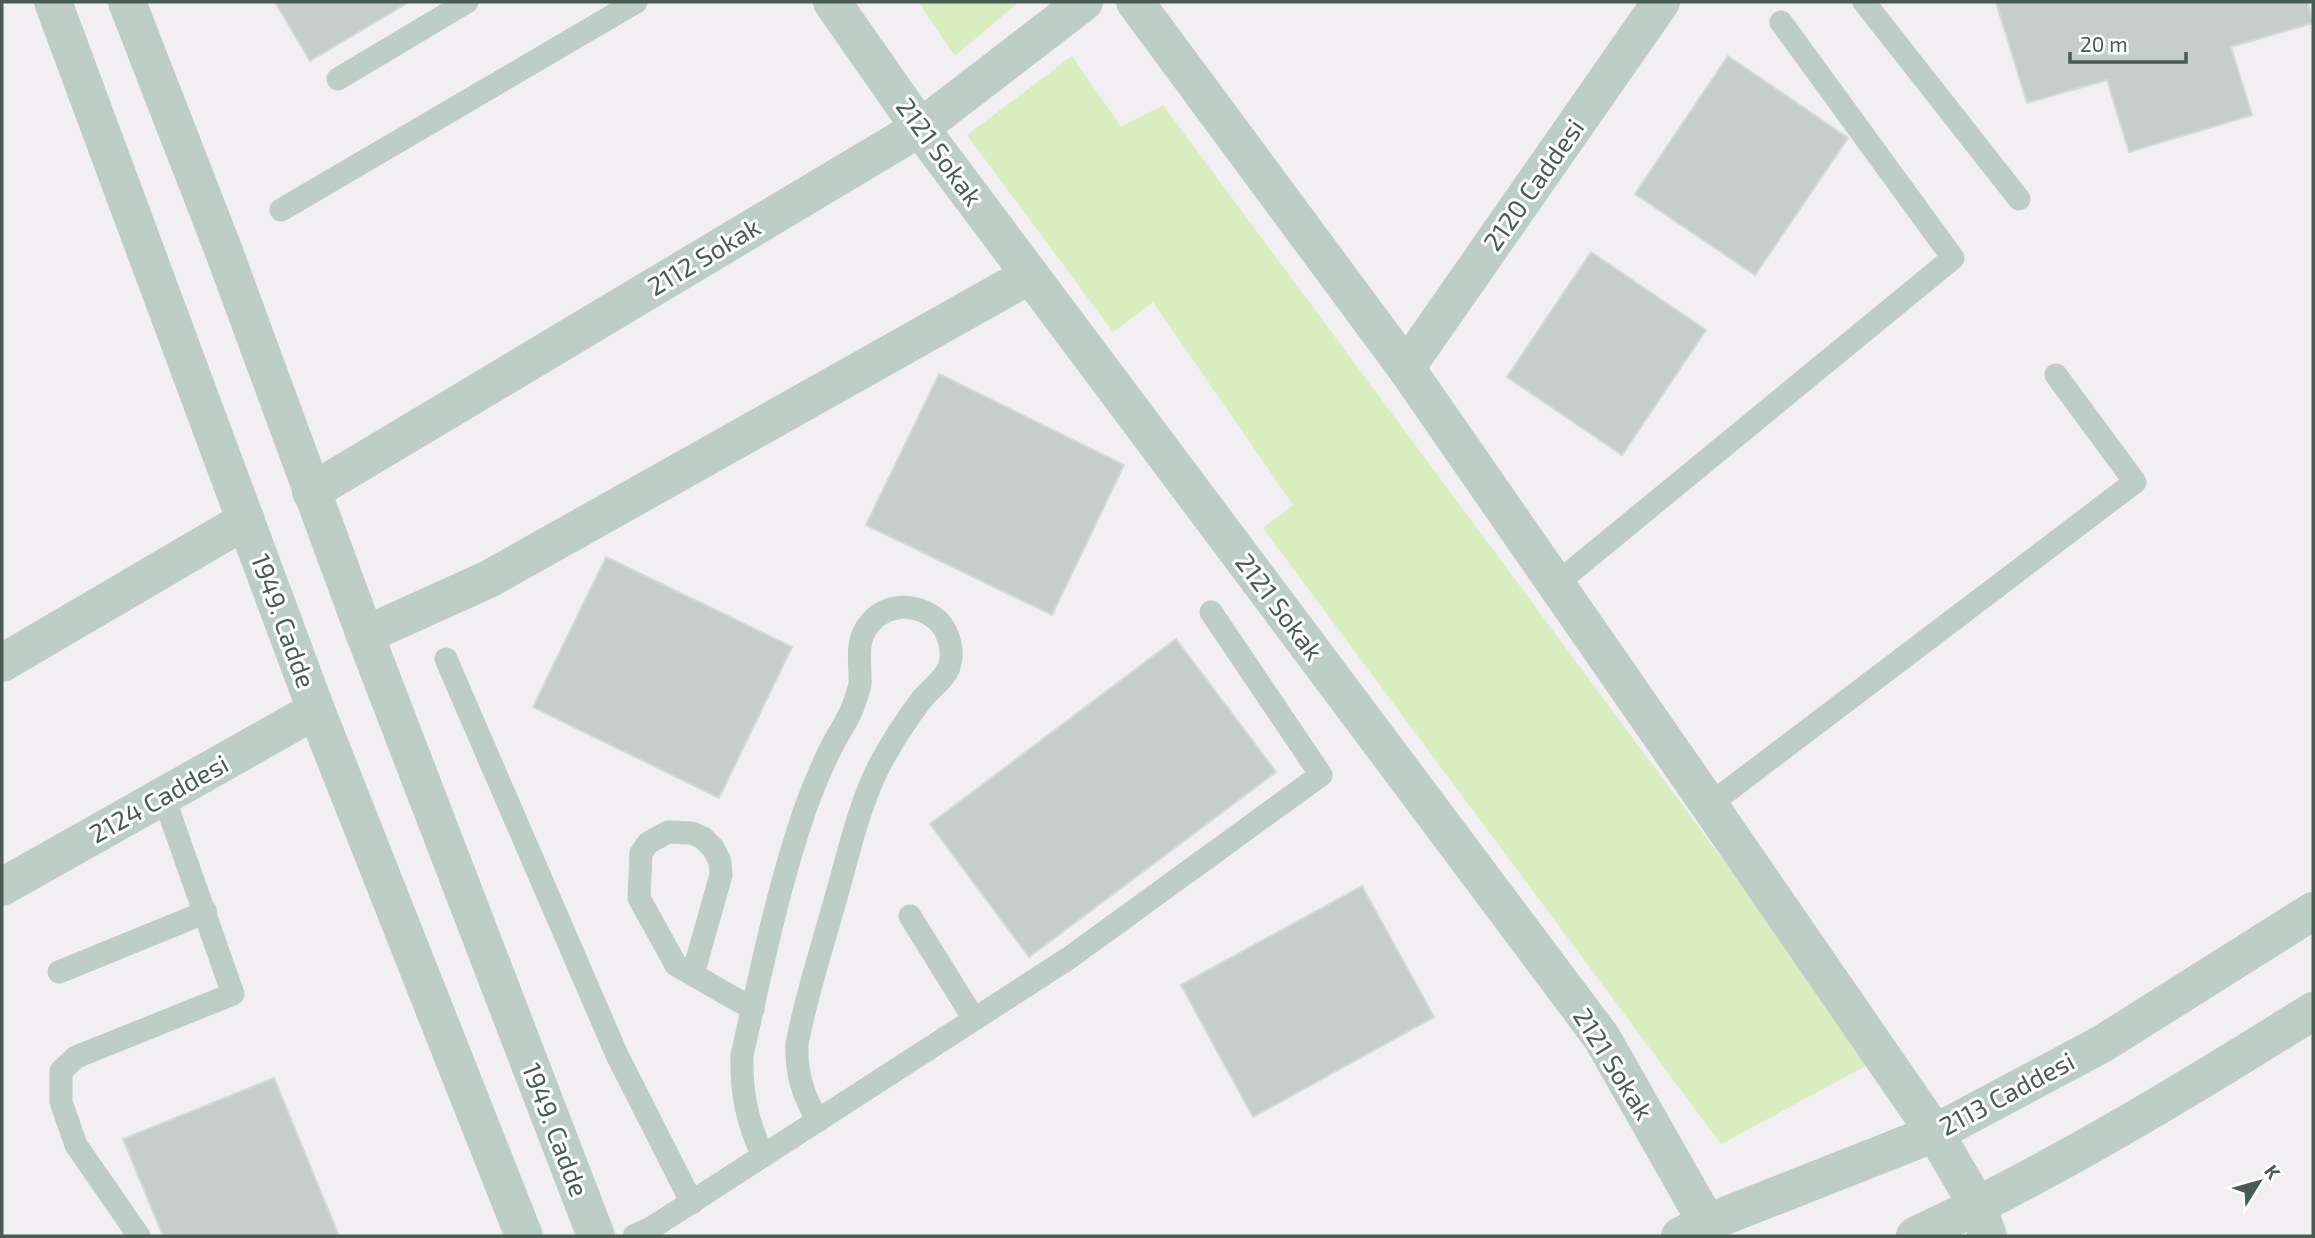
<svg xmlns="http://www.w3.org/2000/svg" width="2315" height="1238" viewBox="0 0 2315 1238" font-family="'Exo 2',sans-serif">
	<rect width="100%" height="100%" fill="#f1eff1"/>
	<!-- green -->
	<g fill="#d8eebe">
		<polygon points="918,2 1019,2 955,56"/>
		<polygon points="1072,56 1121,127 1163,105 1873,1062 1721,1144 1263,528 1293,505 1153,302 1113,332 967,135"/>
	</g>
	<!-- building -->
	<g fill="#c6cecb" stroke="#d3dad8" stroke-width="2">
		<polygon points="275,2 409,2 310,61"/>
		<polygon points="1996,2 2308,2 2313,23 2231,47 2252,115 2129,152 2107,80 2027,103"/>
		<polygon points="1728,56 1848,138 1755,275 1635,194"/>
		<polygon points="1591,252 1706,330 1622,455 1507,377"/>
		<polygon points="939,374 1124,465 1052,615 866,525"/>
		<polygon points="606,557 792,647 719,798 533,707"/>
		<polygon points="1176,639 1276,772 1029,957 930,824"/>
		<polygon points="1362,886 1434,1017 1253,1117 1181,985"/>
		<polygon points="274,1078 339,1236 163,1236 123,1139"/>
	</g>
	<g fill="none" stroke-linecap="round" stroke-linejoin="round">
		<!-- service -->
		<g stroke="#bdcec6" stroke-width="23">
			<polyline points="1864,2 2019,199"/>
			<polyline points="338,79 467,2"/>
			<polyline points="281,210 636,2"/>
			<polyline points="1556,584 1953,258 1781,22"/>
			<polyline points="446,659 617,1055 692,1203"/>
			<polyline points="1709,805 2135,482 2056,375"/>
			<polyline points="910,916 974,1019"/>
			<polyline points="59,972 206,912"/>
			<polyline points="693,974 721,875 720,861 713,848 703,838 692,833 668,832 648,843 641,853 639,898 676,965 753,1009"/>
			<path d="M763 1156C747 1122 741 1092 742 1055 759 981 774 906 797 834 806 804 818 774 832 746 839 732 849 719 854 704 856 697 859 690 860 684 861 662 854 642 870 623 886 604 912 603 932 616 948 626 955 650 949 667 945 679 930 689 922 699 906 720 892 742 879 766 858 808 848 856 835 901 822 948 806 996 797 1044 796 1073 803 1096 818 1121"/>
			<polyline points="139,1236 76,1145 61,1102 61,1071 76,1057 233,994 169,812 161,798"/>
			<polyline points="634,1236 653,1227 1069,958 1321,775 1211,612"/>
		</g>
		<!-- minor -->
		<g stroke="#bdcec6" stroke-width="38">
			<polyline points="1135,2 1406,368 1709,805 1935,1133 1977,1205 1988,1236"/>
			<polyline points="1406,368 1661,2"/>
			<polyline points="311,492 920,128 1084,2"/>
			<polyline points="365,635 489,579 1030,275"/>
			<polyline points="2,663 246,520"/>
			<polyline points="2,887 316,710"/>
		</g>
		<!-- tertiary -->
		<g stroke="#bdcec6" stroke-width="38">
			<polyline points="53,2 316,710 524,1236"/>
			<polyline points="127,2 223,249 365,635 596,1236"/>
			<polyline points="832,2 920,128 1602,1038 1707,1223"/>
			<polyline points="1680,1236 1707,1223 1935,1133 2102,1044 2313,911"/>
			<path d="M1915 1236C2053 1171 2184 1092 2313 1011"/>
		</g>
	</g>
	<g text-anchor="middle" stroke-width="6" stroke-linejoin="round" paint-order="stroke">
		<!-- street labels -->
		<g font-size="26" fill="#475c52" stroke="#fff">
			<text transform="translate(939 152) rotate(54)" y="9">2121 Sokak</text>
			<text transform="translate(1534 185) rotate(-55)" y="9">2120 Caddesi</text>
			<text transform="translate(704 257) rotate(-31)" y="9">2112 Sokak</text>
			<text transform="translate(1279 607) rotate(53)" y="9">2121 Sokak</text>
			<text transform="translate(283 621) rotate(70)" y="9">1949. Cadde</text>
			<text transform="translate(159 799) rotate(-29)" y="9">2124 Caddesi</text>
			<text transform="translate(1613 1064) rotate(58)" y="9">2121 Sokak</text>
			<text transform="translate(2007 1094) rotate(-28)" y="9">2113 Caddesi</text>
			<text transform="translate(555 1130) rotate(69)" y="9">1949. Cadde</text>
		</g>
	</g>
	<!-- border -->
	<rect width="2315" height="1238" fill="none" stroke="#475c52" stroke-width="7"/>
	<!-- north arrow -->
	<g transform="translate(2259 1182) rotate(53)" stroke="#ffffff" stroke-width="5" paint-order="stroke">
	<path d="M0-5L12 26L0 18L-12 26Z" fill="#475c52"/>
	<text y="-10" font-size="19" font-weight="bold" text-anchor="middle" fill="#475c52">K</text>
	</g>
	<!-- scale -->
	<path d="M2070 52v10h116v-10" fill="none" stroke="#475c52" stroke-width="3.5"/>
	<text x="2080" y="52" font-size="21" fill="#475c52" stroke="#ffffff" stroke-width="5" paint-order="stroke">20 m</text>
</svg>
